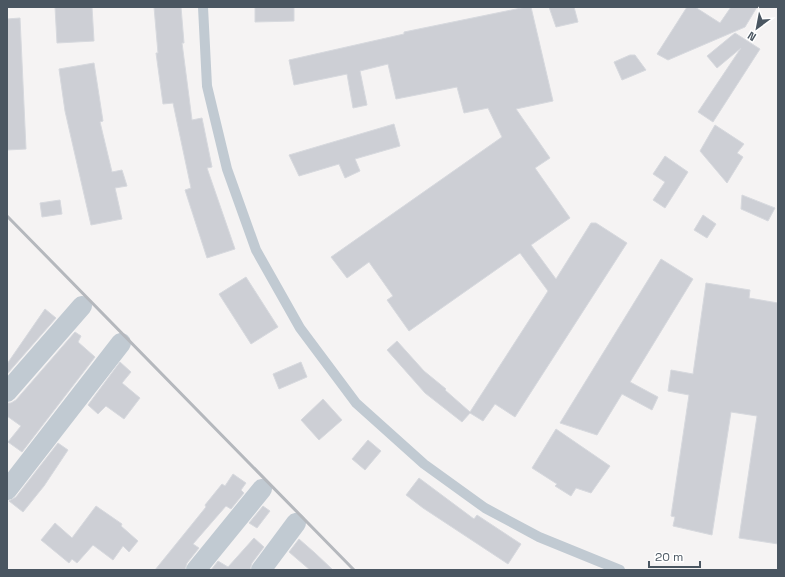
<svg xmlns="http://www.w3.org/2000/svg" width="785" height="577" viewBox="0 0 785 577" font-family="'Space Grotesk',sans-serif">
	<rect width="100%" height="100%" fill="#f5f3f3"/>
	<!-- building -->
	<g fill="#cdcfd5" stroke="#d7d9de">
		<polygon points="55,7 92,7 94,41 57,43"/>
		<polygon points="154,7 181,7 184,43 182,43 192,120 202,118 212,167 207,168 235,249 207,258 185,190 191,188 173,103 163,104 156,53 158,53"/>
		<polygon points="255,7 294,7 294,21 255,22"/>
		<polygon points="526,7 531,7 553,101 516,109 550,158 535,168 570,218 531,245 556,279 591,223 596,223 627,243 515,417 495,404 483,421 470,413 462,422 425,393 387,350 397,341 424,371 446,389 445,390 470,412 548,291 520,253 409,331 387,300 393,296 369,262 347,278 331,257 502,137 488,108 464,113 457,87 396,99 388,64 360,71 367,105 353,108 347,74 294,85 289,60 404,34 404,32"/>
		<polygon points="549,7 574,7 578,22 556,27"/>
		<polygon points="687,7 695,7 720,23 731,7 757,7 745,27 668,60 657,54"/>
		<polygon points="20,18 26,149 7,150 7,19"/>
		<polygon points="735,33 760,49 713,122 698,112 741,48 717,68 707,56"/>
		<polygon points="630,55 635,55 646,70 622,80 614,62"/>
		<polygon points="94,63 103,121 100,122 112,172 122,170 127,186 115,188 122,219 91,225 65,111 59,69"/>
		<polygon points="394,124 400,146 355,159 360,171 345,178 339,164 299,176 289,155"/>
		<polygon points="715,125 744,144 737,153 743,157 727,183 700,151"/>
		<polygon points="665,156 688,172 665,208 653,200 665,182 653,174"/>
		<polygon points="742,195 775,208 768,221 741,209"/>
		<polygon points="60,200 62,214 42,217 40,203"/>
		<polygon points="703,215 716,224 707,238 694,230"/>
		<polygon points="661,259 693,279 630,382 658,397 652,410 622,394 597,435 560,423"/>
		<polygon points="246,277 278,327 251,344 219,294"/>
		<polygon points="706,283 750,290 749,298 778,303 778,544 739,538 757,416 731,412 712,535 673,526 675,517 671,516 689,395 668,391 671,370 693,374"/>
		<polygon points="45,309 56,318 7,374 7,364"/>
		<polygon points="75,332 81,336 78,342 95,357 22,452 8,442 21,426 7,416 7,403 11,403 16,400"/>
		<polygon points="120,362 131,372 122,383 140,398 124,419 106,406 98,414 88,405"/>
		<polygon points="301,362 307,377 279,389 273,374"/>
		<polygon points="323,399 342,420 319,440 301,420"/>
		<polygon points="556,429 610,466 591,493 576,488 571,496 555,486 557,484 532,468"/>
		<polygon points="368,440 381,451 365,470 352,459"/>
		<polygon points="58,443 68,450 44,486 23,512 9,501 16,497"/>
		<polygon points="233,474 246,483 241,490 244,493 231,509 226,506 193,544 199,548 187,563 185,570 155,570 206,507 205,505 222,484 225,486"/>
		<polygon points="419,478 474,519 477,515 521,544 508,564 423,508 406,495"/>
		<polygon points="96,506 122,524 121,526 138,541 129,552 123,546 113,560 93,545 77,563 72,559 69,563 41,540 55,523 72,538"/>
		<polygon points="263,506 270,511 257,528 249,523"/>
		<polygon points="254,538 264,547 252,563 250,570 211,570 218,561 228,567"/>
		<polygon points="299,539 315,553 333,570 310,570 289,552"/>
	</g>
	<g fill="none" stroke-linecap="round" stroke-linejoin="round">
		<!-- lane -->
		<polyline stroke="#c1cad2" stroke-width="10" points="203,7 207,86 227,169 256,250 300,328 356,403 424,464 485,508 539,537 620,570"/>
		<!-- street -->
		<g stroke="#c1cad2" stroke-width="20">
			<polyline points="7,392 82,306"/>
			<polyline points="7,490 121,343"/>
			<polyline points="196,570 262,489"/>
			<polyline points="261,570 296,523"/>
		</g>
		<!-- rail -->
		<polyline stroke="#b5b8bd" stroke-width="3" points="7,216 354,570"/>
	</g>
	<!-- border -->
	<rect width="785" height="577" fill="none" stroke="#4a5661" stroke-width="16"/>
	<!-- north arrow -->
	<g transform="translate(757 28) rotate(212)" stroke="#ffffff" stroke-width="3" paint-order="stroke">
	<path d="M0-3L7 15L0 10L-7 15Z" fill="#4a5661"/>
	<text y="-6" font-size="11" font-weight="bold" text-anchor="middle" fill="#4a5661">N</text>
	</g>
	<!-- scale -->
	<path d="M649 561v6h51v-6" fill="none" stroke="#4a5661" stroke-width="2"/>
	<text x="655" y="561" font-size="12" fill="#4a5661" stroke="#ffffff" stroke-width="3" paint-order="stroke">20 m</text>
</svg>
